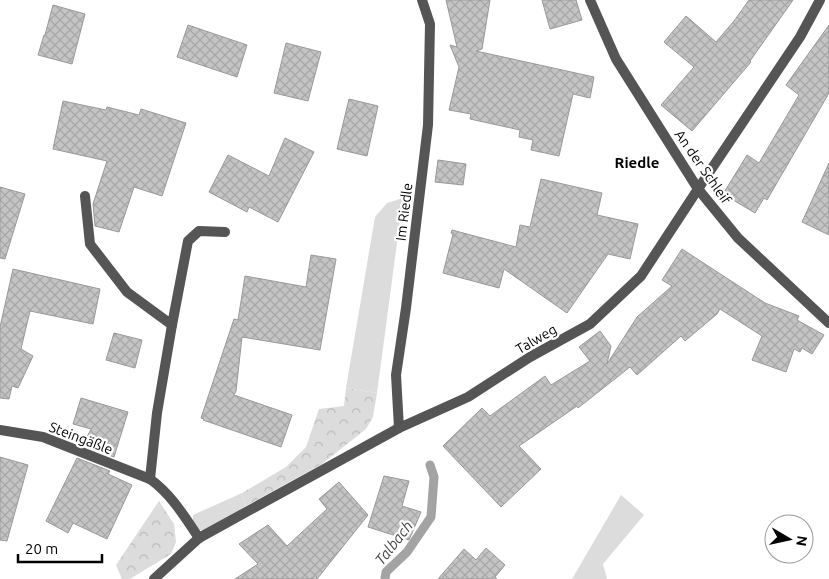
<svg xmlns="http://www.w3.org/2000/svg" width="829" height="579" viewBox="0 0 829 579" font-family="Ubuntu,sans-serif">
	<defs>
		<pattern id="forest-crowns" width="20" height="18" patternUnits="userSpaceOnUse" patternTransform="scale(1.25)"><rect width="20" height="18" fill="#dcdcdc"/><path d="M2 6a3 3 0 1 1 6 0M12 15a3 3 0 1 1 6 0" fill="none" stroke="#bbb"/></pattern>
		<pattern id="building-cross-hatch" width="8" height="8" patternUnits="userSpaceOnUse" patternTransform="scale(1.25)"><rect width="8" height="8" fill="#c4c4c4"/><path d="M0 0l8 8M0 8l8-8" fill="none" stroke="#a7a7a7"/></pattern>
	</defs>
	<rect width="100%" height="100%" fill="#fff"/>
	<!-- grass -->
	<g fill="#dcdcdc">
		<polygon points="403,198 377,393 346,388 375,217 387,203"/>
		<path d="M242 493 246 506 208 530C197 532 192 525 193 515Z"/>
		<polygon points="621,495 644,515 603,564 607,579 572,579"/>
	</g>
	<!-- forest -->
	<g fill="url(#forest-crowns)">
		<polygon points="346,388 377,393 373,417 366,429 322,464 246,506 242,493 286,467 306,447 319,409 344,406"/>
		<polygon points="159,501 174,524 176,542 171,554 130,579 122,579 116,565"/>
	</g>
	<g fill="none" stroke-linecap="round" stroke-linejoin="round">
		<!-- stream -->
		<polyline stroke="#a3a3a3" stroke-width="9" points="385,579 386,572 407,552 431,517 434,477 430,465"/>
	</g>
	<!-- building -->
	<g fill="url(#building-cross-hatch)" stroke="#999">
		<polygon points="446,0 490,0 482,49 476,51 594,77 590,98 573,94 559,156 531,150 533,140 519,137 520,130 470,119 471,114 449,110 459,67 450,45 457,47"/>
		<polygon points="542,0 576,0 582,20 550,29"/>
		<polygon points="749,0 793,0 750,61 751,62 692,131 661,105 694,67 664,42 686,16 716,42 734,21"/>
		<polygon points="53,5 85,14 72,64 38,55 44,35 45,35"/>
		<polygon points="188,25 247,45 237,77 177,57"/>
		<polygon points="829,25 829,93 767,200 764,198 755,213 723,194 747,155 759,163 799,95 786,85"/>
		<polygon points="286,43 321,52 308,101 274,93"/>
		<polygon points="349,99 378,106 367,156 337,149"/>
		<polygon points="63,101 106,110 107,107 139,115 141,109 186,123 162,196 134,187 119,232 95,226 93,204 107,161 53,149"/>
		<polygon points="285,138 314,152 278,222 249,207 247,212 209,192 228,155 269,176"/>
		<polygon points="438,160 466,164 463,185 435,182"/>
		<polygon points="829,163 829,235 802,222"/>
		<polygon points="541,179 602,193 597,215 638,224 630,259 608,254 567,313 504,269 499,288 443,273 453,234 451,233 452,230 516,247 520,225 530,227"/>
		<polygon points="0,187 25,194 5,259 0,258"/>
		<polygon points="682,249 765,303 799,316 797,320 824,335 812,354 802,348 800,352 794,349 786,372 752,360 762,336 720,309 717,314 685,341 681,336 637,375 630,367 578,408 577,406 519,446 541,469 501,507 443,446 482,408 490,416 545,376 551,385 590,361 579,347 600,331 611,346 607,364 637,317 672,286 662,280"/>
		<polygon points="311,255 336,259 320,350 242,337 236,391 234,395 292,415 281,447 203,420 204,419 201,418 234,319 238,320 245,276 306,287"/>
		<polygon points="13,269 100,289 93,324 30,311 21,349 33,356 18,388 12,386 9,399 0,398 0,327"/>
		<polygon points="114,333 142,340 135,368 106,360"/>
		<polygon points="81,398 128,412 114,457 83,445 91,429 73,424"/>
		<polygon points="0,457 28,465 7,541 0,540"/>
		<polygon points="77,458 110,471 108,474 132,485 107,539 73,523 68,533 46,521"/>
		<polygon points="384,476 409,481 402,506 421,512 409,540 368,527"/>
		<polygon points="339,482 368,515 317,579 235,579 258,564 239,544 268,525 287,546 327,509 319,499"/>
		<polygon points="486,548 505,565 495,577 497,579 438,579 464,549 476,560"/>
	</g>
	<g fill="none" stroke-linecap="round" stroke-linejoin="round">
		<!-- lane -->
		<polyline stroke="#555" stroke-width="10" points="85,196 90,244 127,292 172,325 188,241 199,231 225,232"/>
		<!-- street -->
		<g stroke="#555" stroke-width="10">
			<polyline points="590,0 616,59 698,189 738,238 829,323"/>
			<polyline points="399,428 396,375 406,308 428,125 430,24 422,0"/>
			<path d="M0 430 43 437 150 479C172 495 184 516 199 538"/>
			<polyline points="150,479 157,413 172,325"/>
			<polyline points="154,579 199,538 399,428 468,397 530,357 590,324 641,276 698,189 800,37 820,0"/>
		</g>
	</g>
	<g text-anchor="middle" stroke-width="4.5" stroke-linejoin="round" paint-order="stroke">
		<!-- street labels -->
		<g font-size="14" fill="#000" stroke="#fff">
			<text transform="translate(703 167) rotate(55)" y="5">An der Schleif</text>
			<text transform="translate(404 212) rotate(-83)" y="5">Im Riedle</text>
			<text transform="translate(536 339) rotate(-30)" y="5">Talweg</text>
			<text transform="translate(81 438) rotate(21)" y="5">Steingäßle</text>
		</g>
		<!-- neighbourhood labels -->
		<g font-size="15" font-weight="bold" fill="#000" stroke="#fff">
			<text x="637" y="168">Riedle</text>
		</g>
		<!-- water labels -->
		<g font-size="15" font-style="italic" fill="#444" stroke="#fff">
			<text transform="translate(394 543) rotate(-52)" y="5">Talbach</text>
		</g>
	</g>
	<!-- north arrow -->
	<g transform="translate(789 539) rotate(99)"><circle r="24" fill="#ffffff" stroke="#999999"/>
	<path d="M0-4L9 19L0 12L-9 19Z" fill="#000000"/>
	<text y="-8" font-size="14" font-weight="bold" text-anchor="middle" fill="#000000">N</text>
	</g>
	<!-- scale -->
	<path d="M18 554v8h84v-8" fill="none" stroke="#000000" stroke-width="2.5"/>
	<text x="25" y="554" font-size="15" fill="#000000" stroke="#ffffff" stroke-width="4" paint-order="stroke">20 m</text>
</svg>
